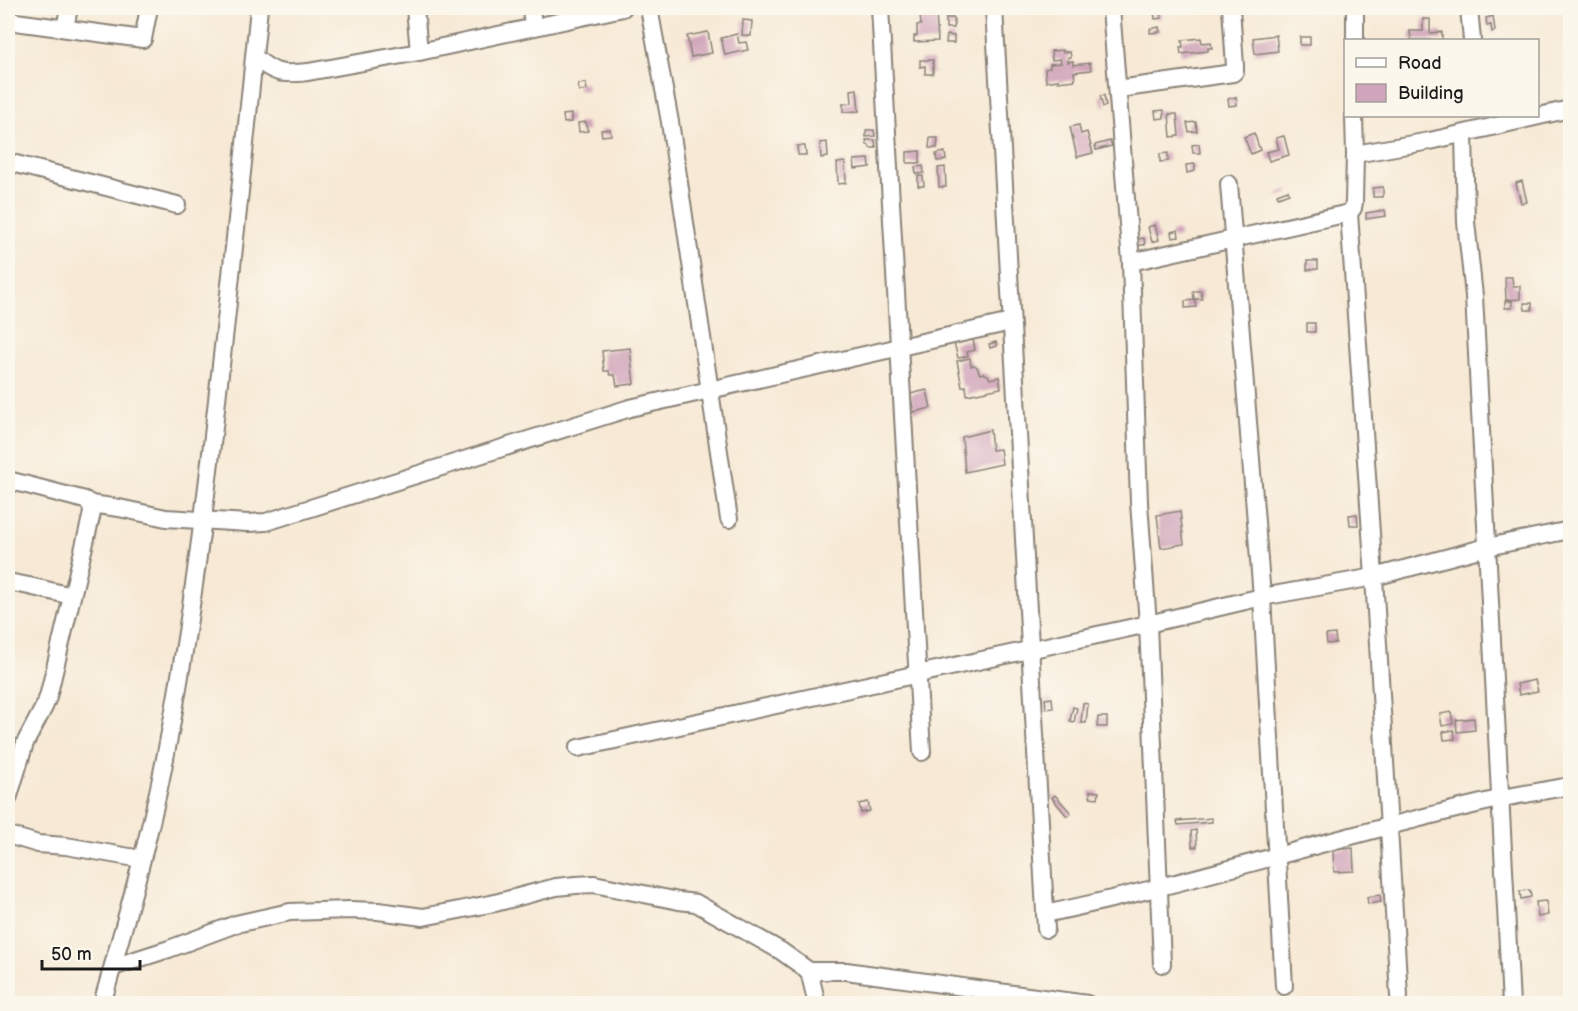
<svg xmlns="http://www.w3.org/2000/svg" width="1578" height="1011" viewBox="0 0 1578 1011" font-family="'Balsamiq Sans',sans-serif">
	<rect width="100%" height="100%" fill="#fbf7ec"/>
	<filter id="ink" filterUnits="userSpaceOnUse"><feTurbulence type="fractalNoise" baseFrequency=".0167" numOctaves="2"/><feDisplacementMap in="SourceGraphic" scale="12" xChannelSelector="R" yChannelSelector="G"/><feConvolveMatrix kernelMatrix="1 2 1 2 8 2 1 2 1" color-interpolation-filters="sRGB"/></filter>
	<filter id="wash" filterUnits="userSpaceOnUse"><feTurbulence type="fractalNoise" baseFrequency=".008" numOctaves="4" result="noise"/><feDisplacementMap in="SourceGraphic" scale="24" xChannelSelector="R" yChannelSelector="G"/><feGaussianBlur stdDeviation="1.35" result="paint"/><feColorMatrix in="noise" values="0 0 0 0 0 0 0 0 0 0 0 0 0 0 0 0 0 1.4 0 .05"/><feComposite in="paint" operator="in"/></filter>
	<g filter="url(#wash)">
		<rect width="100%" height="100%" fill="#f7e9d5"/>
		<g id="blocks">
			<!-- building -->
			<g fill="#d0a4ba">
				<polygon points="482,8 499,8 499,9 482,11"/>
				<polygon points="1502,8 1513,8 1514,10 1503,12"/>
				<polygon points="1154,11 1161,11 1162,18 1155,19"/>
				<polygon points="936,14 938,41 914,42 914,36 917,36 917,25 921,25 920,15"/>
				<polygon points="1493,16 1495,31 1492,32 1491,25 1487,26 1486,18"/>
				<rect x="946" y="18" width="8" height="10"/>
				<polygon points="1423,19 1430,19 1430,33 1442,32 1442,40 1411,40 1410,31 1423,31"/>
				<polygon points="743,20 752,21 751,36 742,35"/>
				<polygon points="1159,27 1160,32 1150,33 1150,29"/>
				<polygon points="708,32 712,53 691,57 687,36"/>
				<polygon points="737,34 739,43 746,42 748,50 725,55 721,38"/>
				<polygon points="947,35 954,36 954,43 946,43"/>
				<polygon points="1276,35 1278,51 1255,54 1253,38"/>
				<rect x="1300" y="37" width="10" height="8"/>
				<polygon points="1201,38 1202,43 1211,42 1212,48 1208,48 1208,51 1181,54 1180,47 1183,47 1182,40"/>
				<polygon points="1063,50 1063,52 1070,52 1071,57 1068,57 1068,62 1073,61 1073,65 1090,63 1091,70 1074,72 1075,80 1058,82 1058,80 1046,82 1045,69 1050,68 1050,64 1061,63 1060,59 1052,60 1051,51"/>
				<polygon points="920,60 933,60 933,74 925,74 925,66 920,67"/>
				<polygon points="586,83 587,90 579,91 578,84"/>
				<polygon points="857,89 859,111 843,112 843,104 852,103 851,90"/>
				<polygon points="1104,95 1106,106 1103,107 1100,96"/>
				<polygon points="1236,97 1237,105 1229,106 1228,99"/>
				<polygon points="1164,110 1164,118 1156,119 1155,111"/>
				<polygon points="571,114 571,122 564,123 563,115"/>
				<polygon points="1169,114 1177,114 1179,136 1171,137"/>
				<polygon points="586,122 588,131 579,132 578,123"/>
				<polygon points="1196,122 1197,131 1189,132 1187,123"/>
				<polygon points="1079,125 1081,134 1087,132 1093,153 1077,157 1070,127"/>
				<polygon points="610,129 611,135 602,136 601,130"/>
				<polygon points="866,130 874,130 875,136 866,137"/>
				<polygon points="1254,133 1260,150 1251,154 1244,137"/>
				<polygon points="1284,136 1289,155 1269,161 1266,152 1279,149 1276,138"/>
				<polygon points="930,138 938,138 937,148 929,148"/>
				<polygon points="866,140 875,140 876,148 870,148 869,145 867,145"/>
				<polygon points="1110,141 1112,146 1096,150 1095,145"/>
				<polygon points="827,142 828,157 821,158 820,143"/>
				<polygon points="1199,144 1200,153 1193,153 1192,145"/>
				<polygon points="797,146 805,146 806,155 798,155"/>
				<polygon points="920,151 920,163 907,163 907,152"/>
				<polygon points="945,152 946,160 937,161 936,154"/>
				<polygon points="1168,153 1168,161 1160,162 1160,154"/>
				<polygon points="869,159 870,167 855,169 854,160"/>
				<polygon points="845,162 846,183 838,184 837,163"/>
				<polygon points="1195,164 1195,171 1187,173 1186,165"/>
				<polygon points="923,166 924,173 916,174 915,167"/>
				<polygon points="945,167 946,187 939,187 938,168"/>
				<polygon points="918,176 923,176 924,186 918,186"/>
				<polygon points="1522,181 1527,202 1521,203 1516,183"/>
				<polygon points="1383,187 1383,197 1373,197 1373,188"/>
				<polygon points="1288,190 1289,193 1278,197 1277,194"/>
				<polygon points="1385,210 1386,216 1366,219 1366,213"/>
				<polygon points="1155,225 1159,240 1152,242 1148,227"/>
				<polygon points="1178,230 1179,237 1172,238 1171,232"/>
				<polygon points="1144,238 1145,245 1138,245 1137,239"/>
				<polygon points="1307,261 1318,261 1318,269 1307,270"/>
				<polygon points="1505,277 1512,277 1513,286 1520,286 1520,299 1506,300"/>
				<polygon points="1193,291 1201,291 1202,299 1194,299"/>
				<polygon points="1195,300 1196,307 1185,308 1185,301"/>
				<rect x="1505" y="301" width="7" height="7"/>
				<polygon points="1524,303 1532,303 1532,310 1525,310"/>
				<rect x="1307" y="323" width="8" height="9"/>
				<polygon points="973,339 975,350 967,352 968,356 958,358 954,343"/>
				<polygon points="996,342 997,346 990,348 989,344"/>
				<polygon points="630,348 634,384 617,386 615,375 610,375 609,371 604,371 602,351"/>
				<polygon points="970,358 971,366 974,365 977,367 980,374 983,373 988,375 990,379 999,377 1001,388 967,395 966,386 962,387 957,361"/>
				<polygon points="927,390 931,408 914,412 910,394"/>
				<polygon points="990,430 992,450 1000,449 1002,464 965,472 962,437"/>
				<polygon points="1180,511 1184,544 1161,548 1157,515"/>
				<polygon points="1357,514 1358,525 1350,525 1349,515"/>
				<polygon points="1335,634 1336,643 1327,644 1326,635"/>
				<polygon points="1535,680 1538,691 1519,695 1517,684"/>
				<polygon points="1052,698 1053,708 1046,709 1045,699"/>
				<polygon points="1083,703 1088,704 1086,723 1081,723"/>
				<polygon points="1073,707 1077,708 1074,722 1070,721"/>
				<polygon points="1451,712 1453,724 1442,726 1440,714"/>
				<polygon points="1098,717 1107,717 1107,727 1097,727"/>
				<polygon points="1474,718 1475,730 1457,732 1456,720"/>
				<polygon points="1454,730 1455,739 1444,740 1443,732"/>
				<polygon points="1090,791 1099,792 1098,798 1090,797"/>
				<polygon points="1055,795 1071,813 1067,816 1052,798"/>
				<polygon points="868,802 870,811 861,813 859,804"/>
				<polygon points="1212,818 1212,822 1178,825 1177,821"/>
				<polygon points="1196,830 1197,847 1192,847 1191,831"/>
				<polygon points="1353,848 1354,871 1334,872 1333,850"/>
				<polygon points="1530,890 1531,897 1521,899 1520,891"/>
				<polygon points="1380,895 1381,902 1368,904 1367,897"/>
				<polygon points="1546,901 1548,915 1538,917 1536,902"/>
			</g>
		</g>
	</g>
	<g filter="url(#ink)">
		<use href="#blocks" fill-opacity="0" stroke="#8a8278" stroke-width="1.5"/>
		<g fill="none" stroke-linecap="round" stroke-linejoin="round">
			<!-- minor casing -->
			<g stroke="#8a8278" stroke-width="20">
				<g id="minor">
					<polyline points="415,8 419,52"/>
					<polyline points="531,8 533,26"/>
					<polyline points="649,8 670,122 729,519"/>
					<polyline points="880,8 922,752"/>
					<polyline points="994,8 1046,929"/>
					<polyline points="1111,8 1131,262 1139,503 1148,624 1162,964"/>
					<polyline points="1469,8 1472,40"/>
					<polyline points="8,21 143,39 149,8"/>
					<polyline points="65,28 69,8"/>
					<polyline points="1355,40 1355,8"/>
					<path d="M254 57C275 74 281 75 308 72L419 52 623 8"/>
					<polyline points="1118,89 1233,73 1235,71 1235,66 1231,8"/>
					<polyline points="1354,116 1355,154"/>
					<polyline points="1464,134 1466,222 1474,296 1511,1004"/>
					<polyline points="8,162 177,205"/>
					<polyline points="1229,184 1262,597 1284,986"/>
					<polyline points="1349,213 1374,577 1399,996"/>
					<polyline points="1131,262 1349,213 1353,208 1354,202 1355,154 1430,141 1570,109"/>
					<polyline points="8,480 85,500 91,504 119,508 166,518 248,523 266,522 630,408 1011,322"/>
					<polyline points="8,582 29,586 72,596"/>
					<polyline points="578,748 1148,624 1262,597 1374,577 1487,547 1570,530"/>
					<polyline points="8,799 25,743 44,707 48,697 92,513 91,504"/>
					<polyline points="8,835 38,844 66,846 141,859"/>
					<path d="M1045 914C1198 882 1347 833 1499 799 1523 794 1547 790 1570 786"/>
					<polyline points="113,967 169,949 236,924 290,912 349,910 378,911 423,917 495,903 556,887 576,885 594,884 679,901 696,903 781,951 809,971 846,971 1087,1004"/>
					<polyline points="809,971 817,1004"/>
					<path d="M102 1004C126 919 151 834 167 748 190 630 205 511 218 391 233 263 246 135 259 8"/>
				</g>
			</g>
			<!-- minor -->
			<use href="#minor" stroke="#fff" stroke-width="16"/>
		</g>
	</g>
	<!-- margin -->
	<rect width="1578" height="1011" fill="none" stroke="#fbf7ec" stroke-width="30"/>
	<!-- legend -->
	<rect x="1344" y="39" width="195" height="78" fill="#fbf7ec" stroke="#a29f99" stroke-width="1.5"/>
	<rect x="1356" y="58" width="30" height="9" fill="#ffffff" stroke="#a29f99" stroke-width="1.5"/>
	<text x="1398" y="69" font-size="18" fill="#1c1c1c">Road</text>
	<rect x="1356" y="84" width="30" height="18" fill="#d0a4ba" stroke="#a29f99" stroke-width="1.5"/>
	<text x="1398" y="99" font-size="18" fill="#1c1c1c">Building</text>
	<!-- scale -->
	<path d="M42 960v9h98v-9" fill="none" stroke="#1c1c1c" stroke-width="3"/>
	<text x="51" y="960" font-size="18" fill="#1c1c1c" stroke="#fbf7ec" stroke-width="4.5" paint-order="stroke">50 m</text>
</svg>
